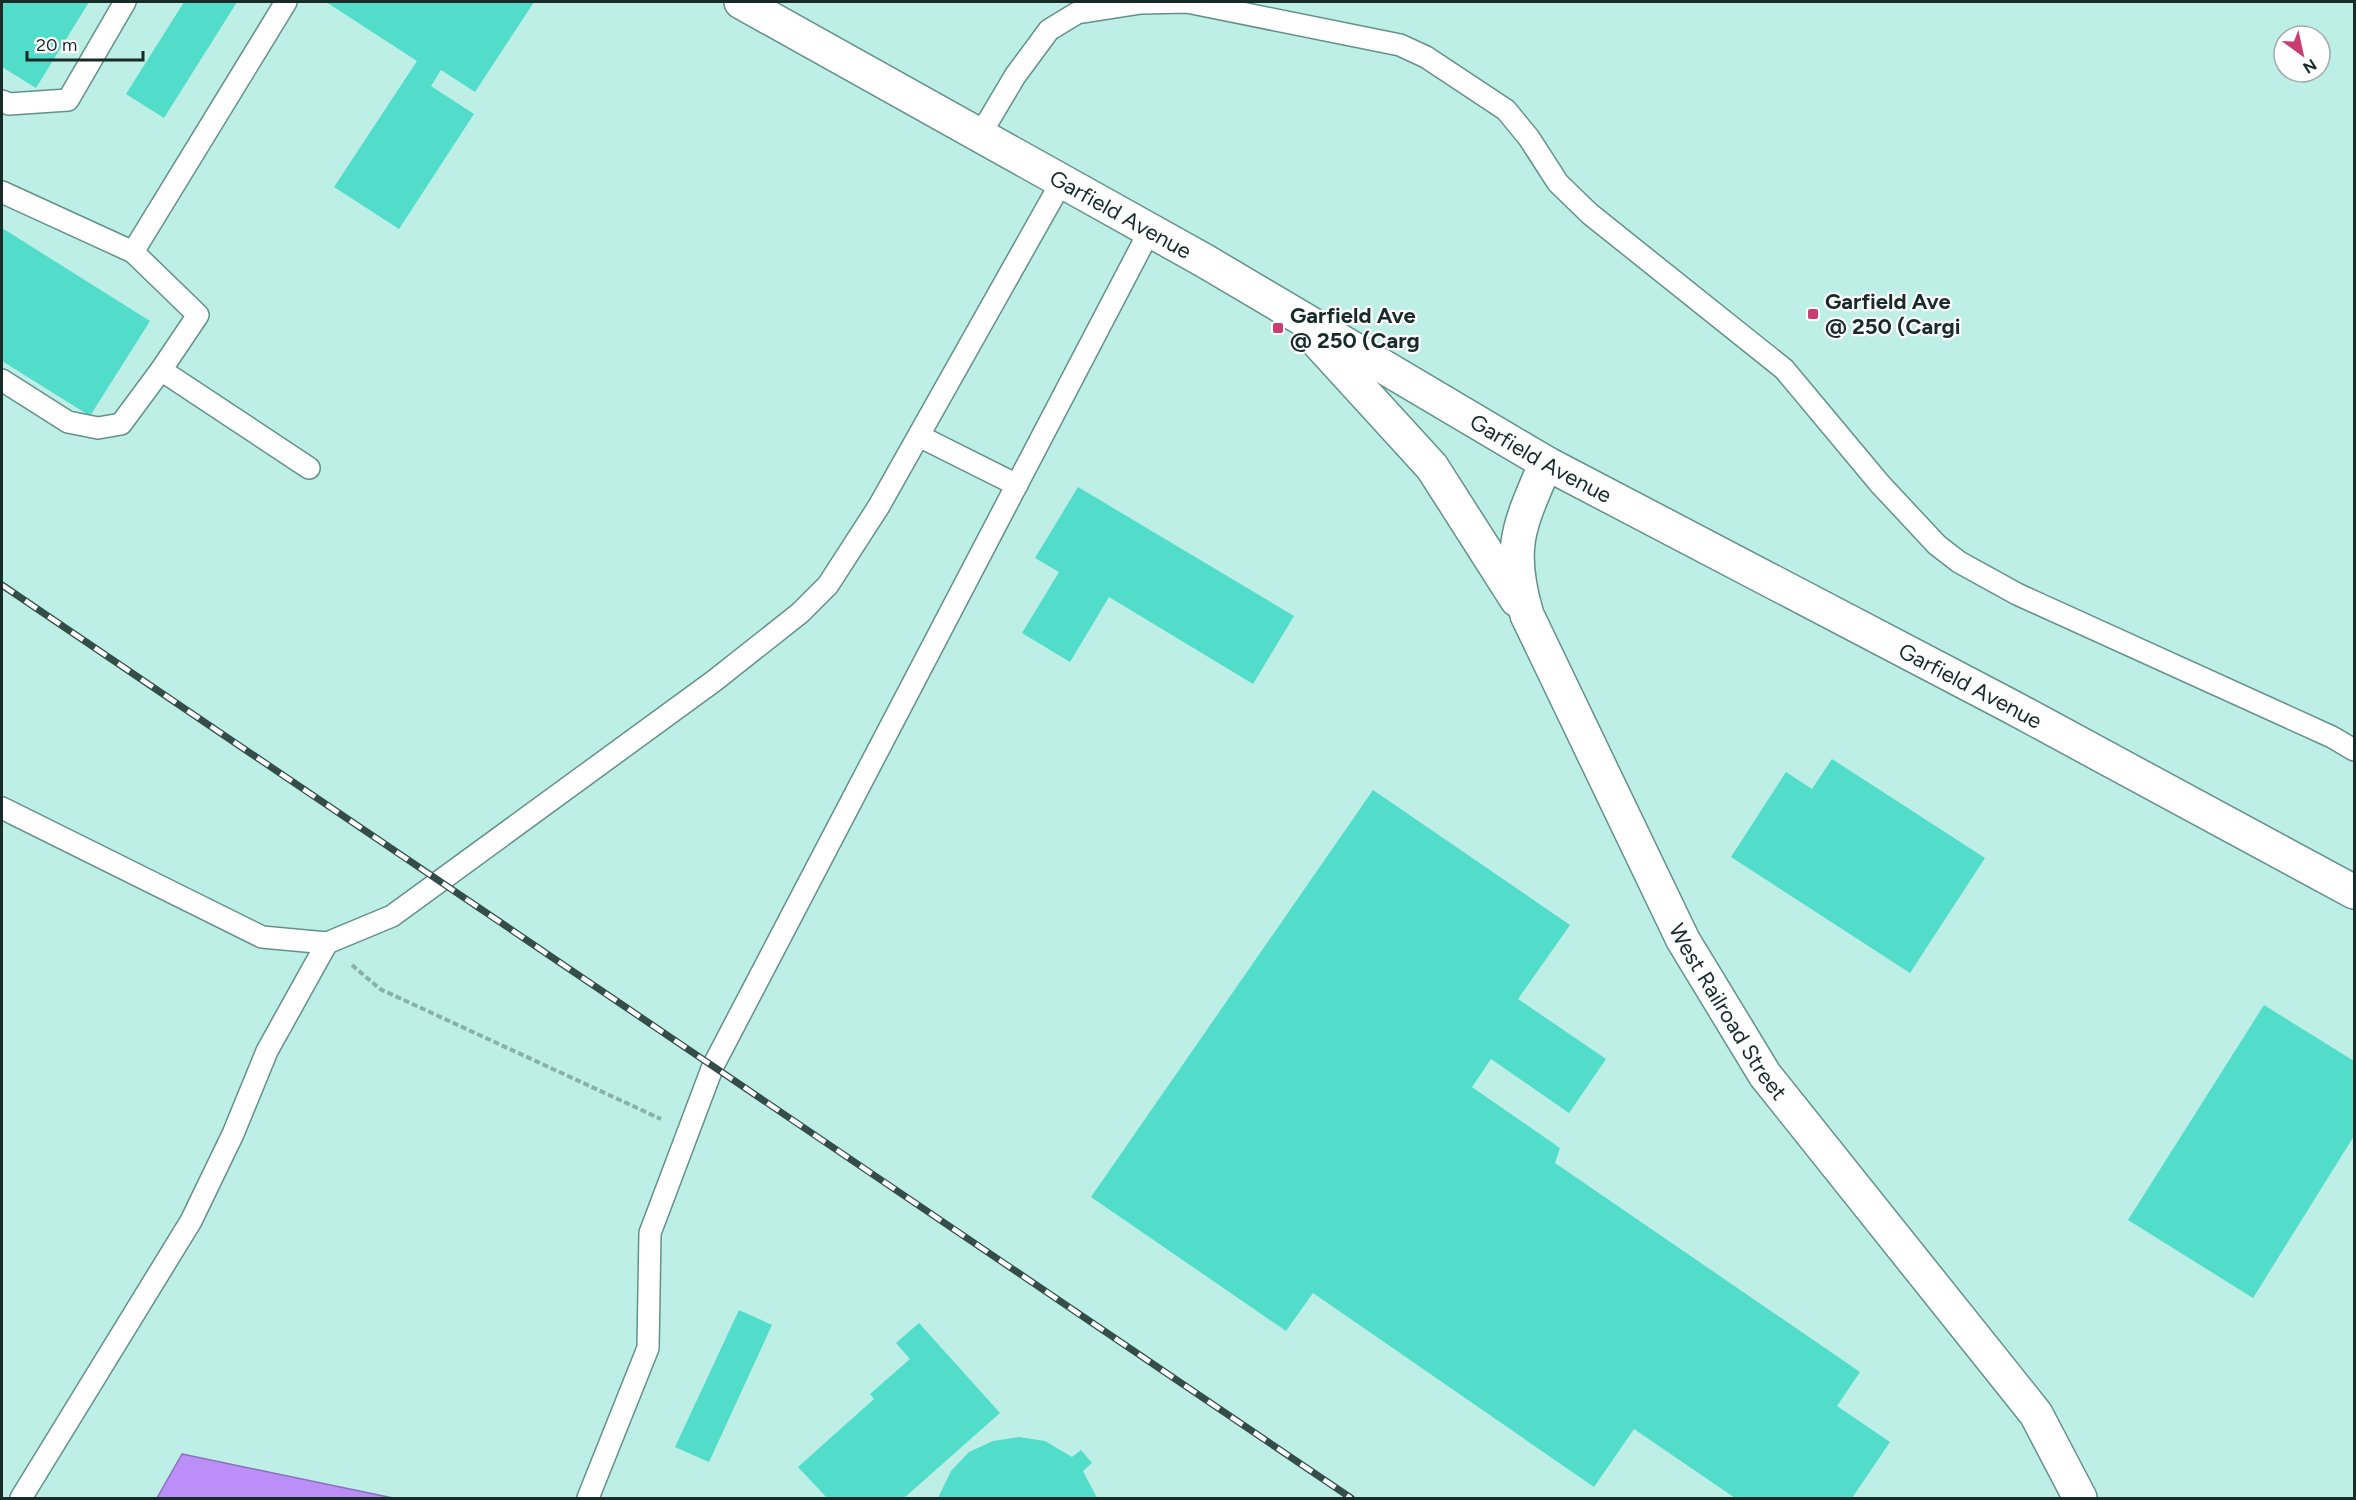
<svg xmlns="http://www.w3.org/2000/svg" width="2356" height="1500" viewBox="0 0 2356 1500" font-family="Figtree,sans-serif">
	<rect width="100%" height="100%" fill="#beefe6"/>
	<!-- water -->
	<polygon fill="#bc8ff8" stroke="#8a71ba" stroke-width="1.5" points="182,1454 393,1498 157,1498"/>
	<!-- building -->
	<g fill="#51ddca">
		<polygon points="2,2 89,2 36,88 2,67"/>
		<polygon points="184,2 237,2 164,118 126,94"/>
		<polygon points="326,2 534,2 475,92 441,70 431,86 474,114 399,229 334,187 417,61"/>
		<polygon points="2,228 150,321 90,416 2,361"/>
		<polygon points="1078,487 1294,616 1253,684 1109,597 1070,662 1022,633 1059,572 1035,558"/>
		<polygon points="1832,759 1985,858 1910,973 1731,857 1786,772 1812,789"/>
		<polygon points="1373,790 1570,925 1518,999 1606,1059 1569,1113 1491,1059 1472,1087 1560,1148 1555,1163 1860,1372 1837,1406 1890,1442 1852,1498 1735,1498 1634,1429 1594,1487 1313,1293 1286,1331 1091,1197"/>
		<polygon points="2264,1005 2354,1061 2354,1136 2253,1298 2128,1220"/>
		<polygon points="739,1310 772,1325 709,1462 675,1447"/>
		<polygon points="919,1323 1000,1413 904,1498 827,1498 798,1467 874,1399 870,1394 910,1359 896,1343"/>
		<polygon points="1019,1437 1045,1441 1072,1457 1081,1450 1092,1463 1083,1471 1097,1498 938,1498 951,1471 969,1452 993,1441"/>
	</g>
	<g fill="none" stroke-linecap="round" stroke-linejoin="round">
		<!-- service casing -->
		<g stroke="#639189" stroke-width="24">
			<g id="service">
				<polyline points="2,101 9,104 68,100 125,2"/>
				<polyline points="980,135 1015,76 1049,30 1077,13 1141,3 1187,2 1400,45 1426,57 1506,110 1529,138 1558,183 1590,214 1784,369 1880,484 1937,545 1959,562 2017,594 2332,737 2354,750"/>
				<polyline points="2,192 133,252 286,2"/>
				<polyline points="133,252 198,315 161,370 309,468"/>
				<polyline points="2,380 68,422 98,428 121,424 161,370"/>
				<polyline points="919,436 1017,485"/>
				<polyline points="2,808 262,937 327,943 392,916 714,681 800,613 828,585 879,506 1062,181"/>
				<polyline points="21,1498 191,1221 233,1134 267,1051 327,943"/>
				<polyline points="588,1498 648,1348 650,1233 713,1066 1150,230"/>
			</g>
		</g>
		<!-- tertiary casing -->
		<g stroke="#639189" stroke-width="36">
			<g id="tertiary">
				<path id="s1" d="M741 2 1205 261 1546 463 2012 707 2354 892"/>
				<polyline points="1316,340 1432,467 1517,600"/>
				<path id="s2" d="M1546 463C1519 526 1507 547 1527 615L1683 940 1765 1075 2036 1414 2080 1498"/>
			</g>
		</g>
		<!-- path -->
		<polyline stroke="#89b1aa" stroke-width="4" stroke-dasharray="6 3" stroke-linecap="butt" points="352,965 380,989 661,1119"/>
		<!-- service -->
		<use href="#service" stroke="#fff" stroke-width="21"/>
		<!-- tertiary -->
		<use href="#tertiary" stroke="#fff" stroke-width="33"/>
		<!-- rail casing -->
		<g stroke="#344d49" stroke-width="7">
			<polyline id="rail" points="2,585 1351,1498"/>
		</g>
		<!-- rail -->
		<use href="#rail" stroke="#fff" stroke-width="4.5" stroke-dasharray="14" stroke-linecap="butt"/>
	</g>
	<!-- markers -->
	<g fill="#c93d70" stroke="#fff" stroke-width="2">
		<rect x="1807" y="308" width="12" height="12" rx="3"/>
		<rect x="1272" y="322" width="12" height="12" rx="3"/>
	</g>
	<g text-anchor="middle" stroke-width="4.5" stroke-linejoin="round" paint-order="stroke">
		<!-- street labels -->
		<g font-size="22" fill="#172b28" stroke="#fff">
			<text dy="8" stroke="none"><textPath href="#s1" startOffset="435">Garfield Avenue</textPath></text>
			<text dy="8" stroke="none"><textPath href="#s1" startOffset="921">Garfield Avenue</textPath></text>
			<text dy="8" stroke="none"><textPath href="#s1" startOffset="1407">Garfield Avenue</textPath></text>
			<text dy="8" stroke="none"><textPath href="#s2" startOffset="603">West Railroad Street</textPath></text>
		</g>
		<!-- poi labels -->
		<g font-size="22" font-weight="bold" fill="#172b28" stroke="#fff" text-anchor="start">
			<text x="1825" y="309">Garfield Ave<tspan x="1825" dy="25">@ 250 (Cargi</tspan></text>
			<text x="1290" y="323">Garfield Ave<tspan x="1290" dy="25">@ 250 (Carg</tspan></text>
		</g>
	</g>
	<!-- border -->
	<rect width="2356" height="1500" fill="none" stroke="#172b28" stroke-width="6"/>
	<!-- north arrow -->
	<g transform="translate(2302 54) rotate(147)"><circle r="28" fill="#ffffff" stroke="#a2aaa9" stroke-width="1.5"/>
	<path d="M0-4.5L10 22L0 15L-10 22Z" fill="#c93d70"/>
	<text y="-9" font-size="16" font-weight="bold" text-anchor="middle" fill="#172b28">N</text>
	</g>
	<!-- scale -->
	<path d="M27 51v9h116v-9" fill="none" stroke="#172b28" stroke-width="3"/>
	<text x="36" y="51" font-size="18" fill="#172b28" stroke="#ffffff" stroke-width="4.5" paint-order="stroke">20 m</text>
</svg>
